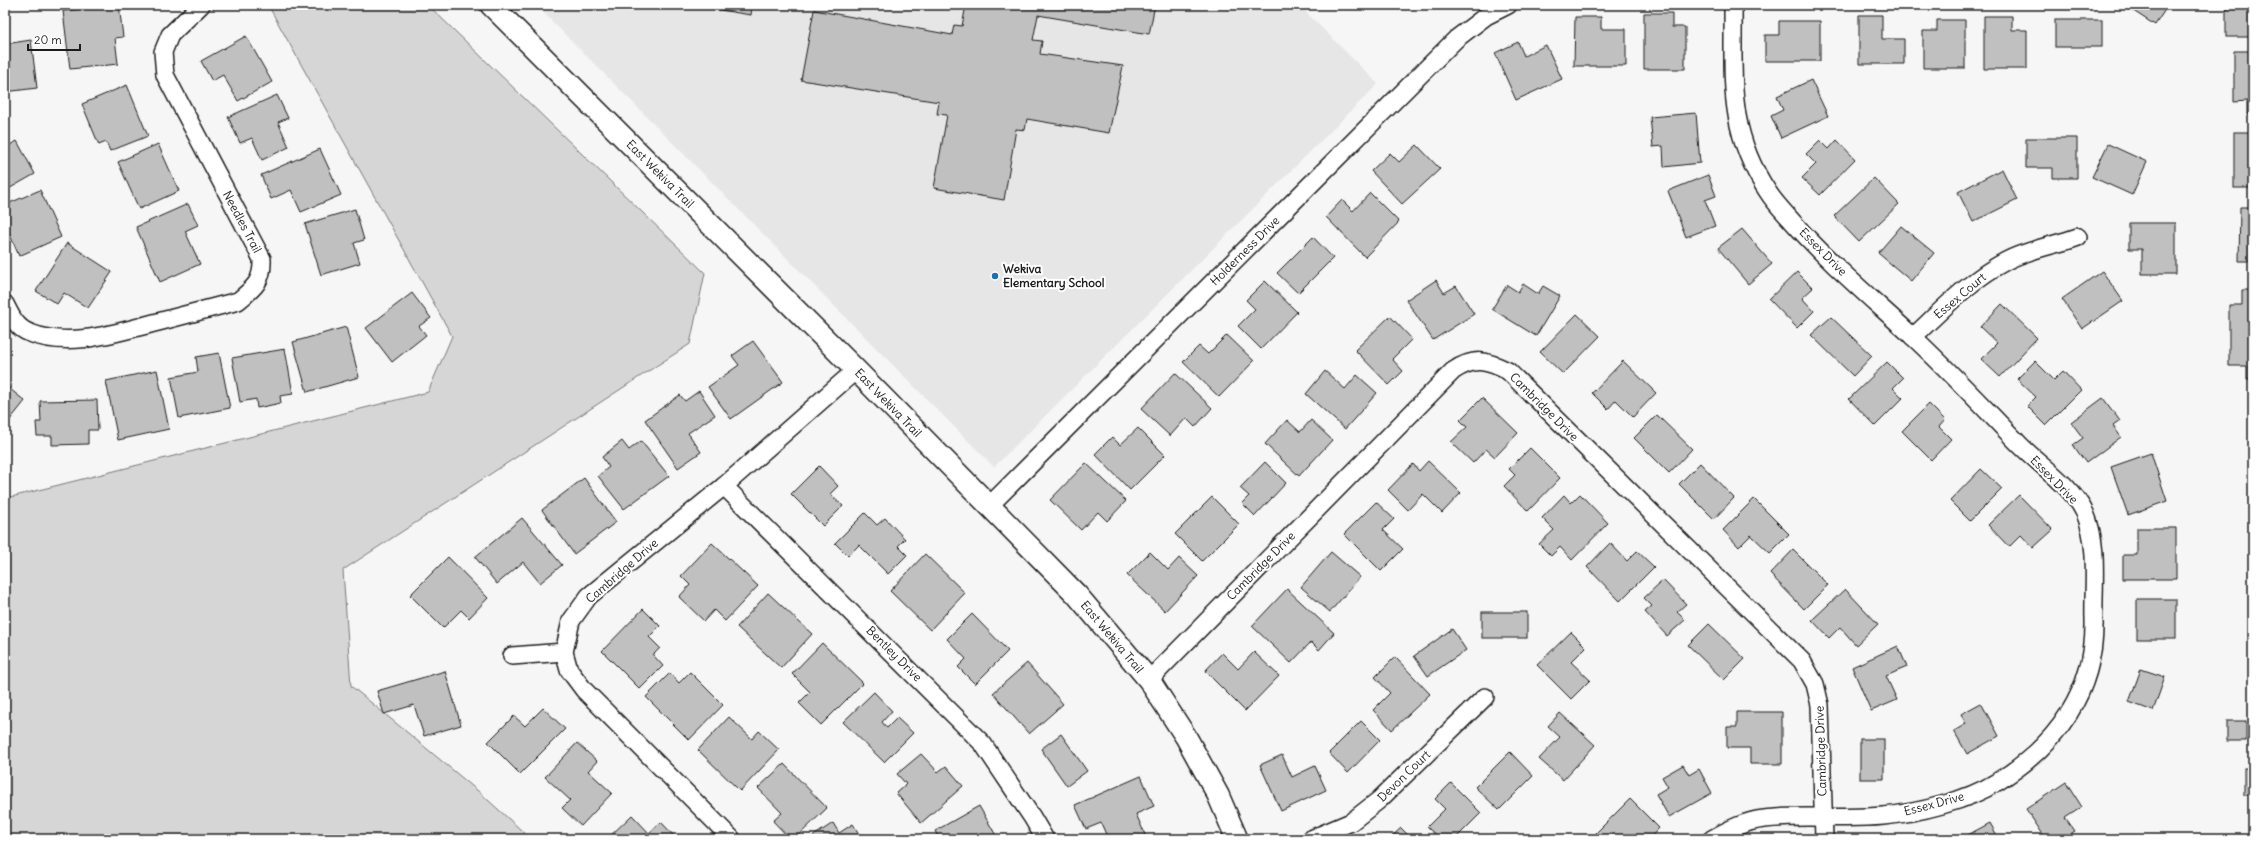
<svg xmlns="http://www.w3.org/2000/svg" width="2258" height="844" viewBox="0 0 2258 844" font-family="Delius,sans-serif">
	<rect width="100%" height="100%" fill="#f6f6f6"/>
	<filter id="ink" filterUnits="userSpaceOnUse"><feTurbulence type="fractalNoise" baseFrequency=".025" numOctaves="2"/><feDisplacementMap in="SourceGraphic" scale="8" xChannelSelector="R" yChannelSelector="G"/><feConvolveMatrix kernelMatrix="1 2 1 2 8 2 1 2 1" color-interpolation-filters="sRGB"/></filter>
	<g filter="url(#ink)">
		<!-- built -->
		<polygon fill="#e6e6e6" points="536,5 1299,5 1378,84 994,467"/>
		<!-- green -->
		<polygon fill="#d6d6d6" stroke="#797979" points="268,5 428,5 705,273 690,344 343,570 351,686 478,791 531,839 5,839 5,493 11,497 428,392 452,336"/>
		<!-- building -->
		<g fill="#c0c0c0" stroke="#1c1c1c">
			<polygon points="119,5 123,37 115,38 118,64 70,69 63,11"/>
			<polygon points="707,5 752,5 751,15 707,8"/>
			<polygon points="966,5 1155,5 1149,34 1038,15 1033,40 1042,41 1040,54 1123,66 1109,133 1027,119 1025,130 1016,129 1004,200 934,188 947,115 937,114 939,102 801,80 814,10 952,35 954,25 962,26"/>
			<polygon points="2124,5 2168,5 2155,25"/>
			<rect x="2226" y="5" width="27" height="32"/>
			<polygon points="1644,13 1672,13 1672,27 1685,27 1685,69 1644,69"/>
			<polygon points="1859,15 1882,15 1882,39 1904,39 1904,64 1859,64"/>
			<polygon points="1984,16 2012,16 2012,30 2027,30 2027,69 1984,69"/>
			<polygon points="1575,17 1601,17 1601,29 1626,29 1626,66 1574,66"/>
			<polygon points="1937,20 1965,20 1965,68 1923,68 1923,31 1937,31"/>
			<rect x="2055" y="20" width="47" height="27"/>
			<polygon points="1779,21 1820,21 1820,61 1765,61 1765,35 1779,35"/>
			<polygon points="246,36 272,82 238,101 223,75 212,81 201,61"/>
			<polygon points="31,40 37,88 5,92 5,44"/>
			<polygon points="1518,42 1524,56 1546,45 1562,79 1516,100 1495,53"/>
			<polygon points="2234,51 2253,51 2253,115 2247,115 2247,101 2234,102"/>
			<polygon points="1811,80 1828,116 1781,138 1771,116 1783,110 1777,96"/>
			<polygon points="127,85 148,136 110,151 106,142 99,145 82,104"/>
			<polygon points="277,95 288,118 278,122 289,147 262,160 252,138 240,143 228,117"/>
			<polygon points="1696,113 1700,163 1664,167 1663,146 1653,147 1650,117"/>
			<rect x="2234" y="132" width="19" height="56"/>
			<polygon points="2026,138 2077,138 2077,178 2053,178 2053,168 2026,168"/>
			<polygon points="1820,140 1829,149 1837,140 1855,159 1820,195 1802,178 1816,164 1806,154"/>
			<polygon points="5,141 8,146 17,141 35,174 5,191"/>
			<polygon points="158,144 179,191 139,209 118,162"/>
			<polygon points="2108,144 2147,162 2132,195 2092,177"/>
			<polygon points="1417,145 1440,169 1402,204 1371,171 1390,153 1399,162"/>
			<polygon points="320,149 341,195 301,212 291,190 271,199 261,175"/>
			<polygon points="2002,169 2017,200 1973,222 1958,192"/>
			<polygon points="1708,175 1716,196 1705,200 1715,226 1686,237 1668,191"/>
			<polygon points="1874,178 1899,204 1859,242 1834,216"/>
			<polygon points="40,190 61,237 19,256 5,223 5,205"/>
			<polygon points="1370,193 1399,222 1365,257 1326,217 1342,200 1353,211"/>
			<polygon points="188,204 198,225 185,231 200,264 160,282 136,227"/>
			<polygon points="2240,207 2253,207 2253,261 2239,261"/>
			<polygon points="355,209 364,240 354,243 360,263 321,275 305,224"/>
			<polygon points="2129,223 2176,223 2176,274 2142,274 2142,249 2129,249"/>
			<polygon points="1901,226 1934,253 1911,281 1878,253"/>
			<polygon points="1742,229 1772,264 1748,284 1718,248"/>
			<polygon points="1313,237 1333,258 1298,293 1277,273"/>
			<polygon points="67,243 112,272 88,308 64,293 57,304 36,291"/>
			<polygon points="2102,271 2123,301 2082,329 2062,299"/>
			<polygon points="1797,272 1813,288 1802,298 1814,311 1797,328 1769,299"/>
			<polygon points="1436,280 1444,293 1456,286 1474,314 1433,340 1406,300"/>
			<polygon points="1265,281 1297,312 1261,349 1238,326 1255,309 1246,300"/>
			<polygon points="1523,284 1538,294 1543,286 1560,296 1536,336 1492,309 1507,285 1518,292"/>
			<polygon points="2242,290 2253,290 2253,379 2247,379 2247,366 2229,366 2229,305 2242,305"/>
			<polygon points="412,293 431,318 419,326 426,335 392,362 366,328"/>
			<polygon points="2002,304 2037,338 2000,377 1981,359 1997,343 1980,327"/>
			<polygon points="1577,314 1600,336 1563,374 1540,352"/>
			<polygon points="1390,316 1412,339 1392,359 1403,371 1389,385 1355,350"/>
			<polygon points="1831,317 1872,356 1853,376 1811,335"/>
			<polygon points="346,327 359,377 307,392 293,342"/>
			<polygon points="1227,335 1254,361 1219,397 1183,362 1199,346 1208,354"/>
			<polygon points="753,341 783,382 731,419 708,387 739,365 732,356"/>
			<polygon points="285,349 293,394 280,396 281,403 257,408 256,399 240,402 232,358"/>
			<polygon points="219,353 230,408 179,418 171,377 198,372 196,357"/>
			<polygon points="1623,361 1656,393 1633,417 1616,400 1608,409 1592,393"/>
			<polygon points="2035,361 2054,380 2063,371 2081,390 2046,425 2027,406 2036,397 2017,379"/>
			<polygon points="1887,362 1903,378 1893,388 1903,398 1875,426 1849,399"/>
			<polygon points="157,370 169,429 118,440 106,381"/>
			<polygon points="1325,371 1345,389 1357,375 1377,393 1345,429 1306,394"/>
			<polygon points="1175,373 1212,408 1195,427 1186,418 1170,436 1141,409"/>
			<polygon points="5,385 25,401 5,426"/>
			<polygon points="699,391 715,415 688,433 701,452 678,468 645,420 680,395 685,401"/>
			<polygon points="1482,398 1518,433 1495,457 1486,449 1473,463 1451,442 1467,427 1460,420"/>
			<polygon points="2103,398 2120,421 2113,426 2121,437 2086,463 2073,445 2083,438 2071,422"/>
			<polygon points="97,400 98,430 88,430 88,444 52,445 52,436 37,436 36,422 41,422 40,401"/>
			<polygon points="1929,404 1945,420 1939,427 1951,439 1931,460 1902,431"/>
			<polygon points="1657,415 1692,449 1669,473 1634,438"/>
			<polygon points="1287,420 1300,432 1311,420 1332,440 1299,476 1265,444"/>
			<polygon points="1138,428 1165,455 1130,490 1095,454 1112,437 1120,445"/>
			<polygon points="622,441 629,450 641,441 669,476 624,509 598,476 609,467 602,457"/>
			<polygon points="1530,448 1560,478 1528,511 1504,486 1515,475 1509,469"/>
			<polygon points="2151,453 2167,501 2128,515 2111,467"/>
			<polygon points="1428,461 1461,493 1442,513 1423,494 1408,510 1388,490 1413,464 1419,471"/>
			<polygon points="1265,462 1286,483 1255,516 1242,503 1249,496 1240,488"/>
			<polygon points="1086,463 1126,501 1107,521 1098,512 1081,530 1050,500"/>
			<polygon points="1700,463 1734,498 1714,519 1679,484"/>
			<polygon points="819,466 838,486 830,494 843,506 823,526 791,494"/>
			<polygon points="1981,469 2002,489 1970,521 1950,501"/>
			<polygon points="584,478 616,522 574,554 542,510"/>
			<polygon points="1580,494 1608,523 1572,560 1560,547 1551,556 1539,544 1554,530 1542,518 1564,495 1571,503"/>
			<polygon points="2019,495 2053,530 2033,548 2021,535 2009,547 1988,525"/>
			<polygon points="1212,497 1239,524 1202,561 1175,534"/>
			<polygon points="1754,499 1789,534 1770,553 1751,535 1739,547 1723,530"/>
			<polygon points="1376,502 1394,519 1383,530 1403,549 1381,571 1344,534"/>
			<polygon points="865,513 877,525 885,518 905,539 898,546 907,555 888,574 859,545 848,556 835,543"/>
			<polygon points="522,518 562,565 540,583 523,562 497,584 475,557"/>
			<polygon points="2137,528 2176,528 2176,579 2123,579 2123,555 2137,555"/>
			<polygon points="712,543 758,586 725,621 714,610 704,621 679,597 690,585 681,576"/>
			<polygon points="1610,543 1627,561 1637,551 1654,567 1620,601 1587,567"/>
			<polygon points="1793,550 1828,585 1804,609 1770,574"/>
			<polygon points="1150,552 1168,570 1179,558 1198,576 1165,611 1127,575"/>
			<polygon points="1331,552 1360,577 1330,612 1301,587"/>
			<polygon points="925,554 965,593 930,630 890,591"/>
			<polygon points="448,557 488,598 469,618 461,610 443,628 410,595"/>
			<polygon points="1663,580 1686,604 1677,612 1685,620 1667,636 1645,612 1652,606 1644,598"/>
			<polygon points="1287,589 1334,633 1319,650 1311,642 1291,663 1252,626"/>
			<polygon points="1845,589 1878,624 1856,645 1840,627 1829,638 1812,620"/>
			<polygon points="768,593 812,634 781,668 737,627"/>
			<rect x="2137" y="599" width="39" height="40"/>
			<polygon points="643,609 660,626 649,637 660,648 653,655 663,666 640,689 602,651"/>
			<rect x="1482" y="612" width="45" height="26"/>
			<polygon points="972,614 1008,651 975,684 958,667 966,659 947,639"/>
			<polygon points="1709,624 1745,659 1724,680 1688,645"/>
			<polygon points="1452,629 1466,650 1428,676 1414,656"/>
			<polygon points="1571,632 1586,647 1571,662 1590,680 1571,699 1537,665"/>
			<polygon points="822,643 863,683 821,725 799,703 810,692 792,674"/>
			<polygon points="1898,646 1907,667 1886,676 1897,700 1871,711 1852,667"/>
			<polygon points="1254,652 1279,676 1245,711 1205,671 1222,653 1238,669"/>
			<polygon points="1395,657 1430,694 1392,730 1373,710 1390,693 1375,677"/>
			<polygon points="1027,663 1063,704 1029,734 993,693"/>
			<polygon points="2141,669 2165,677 2153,711 2129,702"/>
			<polygon points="445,671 461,725 424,736 414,705 384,714 377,691"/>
			<polygon points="690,672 723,705 689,740 646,697 670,673 679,683"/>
			<polygon points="874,692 892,711 882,722 887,728 897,718 913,733 884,762 843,722"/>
			<polygon points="1981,703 1999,736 1967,754 1954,731 1966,724 1961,714"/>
			<polygon points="543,708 565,729 520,774 488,742 514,716 525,726"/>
			<polygon points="1737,712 1782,712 1782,764 1750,764 1750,748 1727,748 1727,727 1737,727"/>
			<polygon points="1560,713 1595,745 1563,780 1539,759 1560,737 1548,726"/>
			<polygon points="729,717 752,739 759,731 779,750 740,791 698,750"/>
			<polygon points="1361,721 1380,740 1348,773 1329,753"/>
			<rect x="2227" y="721" width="19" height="20"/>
			<polygon points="1061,734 1087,771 1067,786 1041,749"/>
			<rect x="1860" y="739" width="24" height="40"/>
			<polygon points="577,743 597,761 588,771 612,793 581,826 562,808 570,800 545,777"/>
			<polygon points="1510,752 1533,776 1499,810 1475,787"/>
			<polygon points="921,754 938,772 946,766 963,786 921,823 896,793 906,784 897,774"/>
			<polygon points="1282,755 1292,777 1315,766 1326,790 1281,811 1260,765"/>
			<polygon points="784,764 827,808 795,839 790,839 773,821 782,813 758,788"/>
			<polygon points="1683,765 1689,775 1699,769 1712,793 1669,817 1656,794 1668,787 1662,777"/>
			<rect x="2244" y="768" width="9" height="27"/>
			<polygon points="1141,776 1154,806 1136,814 1146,837 1141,839 1108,839 1101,823 1086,829 1075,805"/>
			<polygon points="2066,782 2082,807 2065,818 2074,831 2062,839 2046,839 2026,809"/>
			<polygon points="1451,783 1481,813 1455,839 1440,839 1427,827 1445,809 1435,799"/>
			<polygon points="1630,799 1659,828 1649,839 1601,839 1596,833"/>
			<polygon points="979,806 998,839 939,839 935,831"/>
			<polygon points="632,815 649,833 661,822 677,839 607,839"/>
			<polygon points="833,823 839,833 853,824 862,839 809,839"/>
			<polygon points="1990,823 1999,839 1965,839 1964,837"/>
			<polygon points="1401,828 1412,839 1389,839"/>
		</g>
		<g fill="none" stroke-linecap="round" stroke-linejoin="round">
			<!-- minor casing -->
			<g stroke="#1c1c1c" stroke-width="20">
				<g id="minor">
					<path d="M5 304C11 316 16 328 30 333 70 349 118 332 158 322 185 315 211 308 238 301 254 288 263 281 262 259L165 75 163 52 170 35 201 5"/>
					<path d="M1913 337C1942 310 1970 280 2006 261 2026 250 2056 245 2078 237"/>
					<polyline points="724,486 983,744 1032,817 1045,839"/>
					<polyline points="989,506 1456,39 1486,16 1508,5"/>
					<polyline points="512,656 564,652"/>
					<path d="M1149 680 1453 371C1474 357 1486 360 1508 371L1802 661 1815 684 1820 705 1824 839"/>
					<polyline points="732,839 584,690 569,670 564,652 571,621 589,596 724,486 856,370"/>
					<polyline points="1311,839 1351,822 1379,800 1485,697"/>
					<path d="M1712 839C1728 830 1745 821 1764 819 1804 814 1844 820 1883 816 1918 813 1967 801 1997 782 2057 745 2096 691 2094 619 2093 585 2099 545 2085 513 2072 486 2041 466 2020 445 1984 408 1948 369 1910 334 1870 297 1828 262 1792 221 1784 212 1775 203 1768 192 1726 129 1734 77 1733 5"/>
				</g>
			</g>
			<!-- tertiary casing -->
			<g stroke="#1c1c1c" stroke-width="24">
				<polyline id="tertiary" points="491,5 856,370 1077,595 1149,680 1186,737 1218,795 1237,839"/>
			</g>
			<!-- minor -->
			<use href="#minor" stroke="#fff" stroke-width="17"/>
			<!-- tertiary -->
			<use href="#tertiary" stroke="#fff" stroke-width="21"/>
		</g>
	</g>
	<!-- markers -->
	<circle fill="#1f6fb2" stroke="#fff" stroke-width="1.5" cx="995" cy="276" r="4"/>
	<g text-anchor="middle" stroke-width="4" stroke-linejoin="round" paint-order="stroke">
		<!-- street labels -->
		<g font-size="12" fill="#1c1c1c" stroke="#fff">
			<text transform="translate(660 174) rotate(45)" y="4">East Wekiva Trail</text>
			<text transform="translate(242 222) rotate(62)" y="4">Needles Trail</text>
			<text transform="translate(1245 251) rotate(-45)" y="4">Holderness Drive</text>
			<text transform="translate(1823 252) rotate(45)" y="4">Essex Drive</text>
			<text transform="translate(1960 296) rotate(-40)" y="4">Essex Court</text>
			<text transform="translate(888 403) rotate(46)" y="4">East Wekiva Trail</text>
			<text transform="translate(1544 407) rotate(45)" y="4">Cambridge Drive</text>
			<text transform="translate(2054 480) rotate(45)" y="4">Essex Drive</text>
			<text transform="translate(1261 566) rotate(-45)" y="4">Cambridge Drive</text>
			<text transform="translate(622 571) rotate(-41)" y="4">Cambridge Drive</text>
			<text transform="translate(1112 637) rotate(50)" y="4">East Wekiva Trail</text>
			<text transform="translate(894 654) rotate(45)" y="4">Bentley Drive</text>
			<text transform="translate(1821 751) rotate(-92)" y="4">Cambridge Drive</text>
			<text transform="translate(1404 776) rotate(-44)" y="4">Devon Court</text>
			<text transform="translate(1934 804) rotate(-15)" y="4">Essex Drive</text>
		</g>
		<!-- poi labels -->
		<g font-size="12" font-weight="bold" fill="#1c1c1c" stroke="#fff" text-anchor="start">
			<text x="1003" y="273">Wekiva<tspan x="1003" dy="14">Elementary School</tspan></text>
		</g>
	</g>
	<!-- margin -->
	<rect width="2258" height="844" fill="none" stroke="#fff" stroke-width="20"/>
	<rect x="10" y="10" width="2238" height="824" fill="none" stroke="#1c1c1c" stroke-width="1.5" filter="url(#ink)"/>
	<!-- scale -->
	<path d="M28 44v6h52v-6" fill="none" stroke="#1c1c1c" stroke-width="2"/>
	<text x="34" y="44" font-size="12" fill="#1c1c1c" stroke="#ffffff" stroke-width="3" paint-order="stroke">20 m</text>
</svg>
